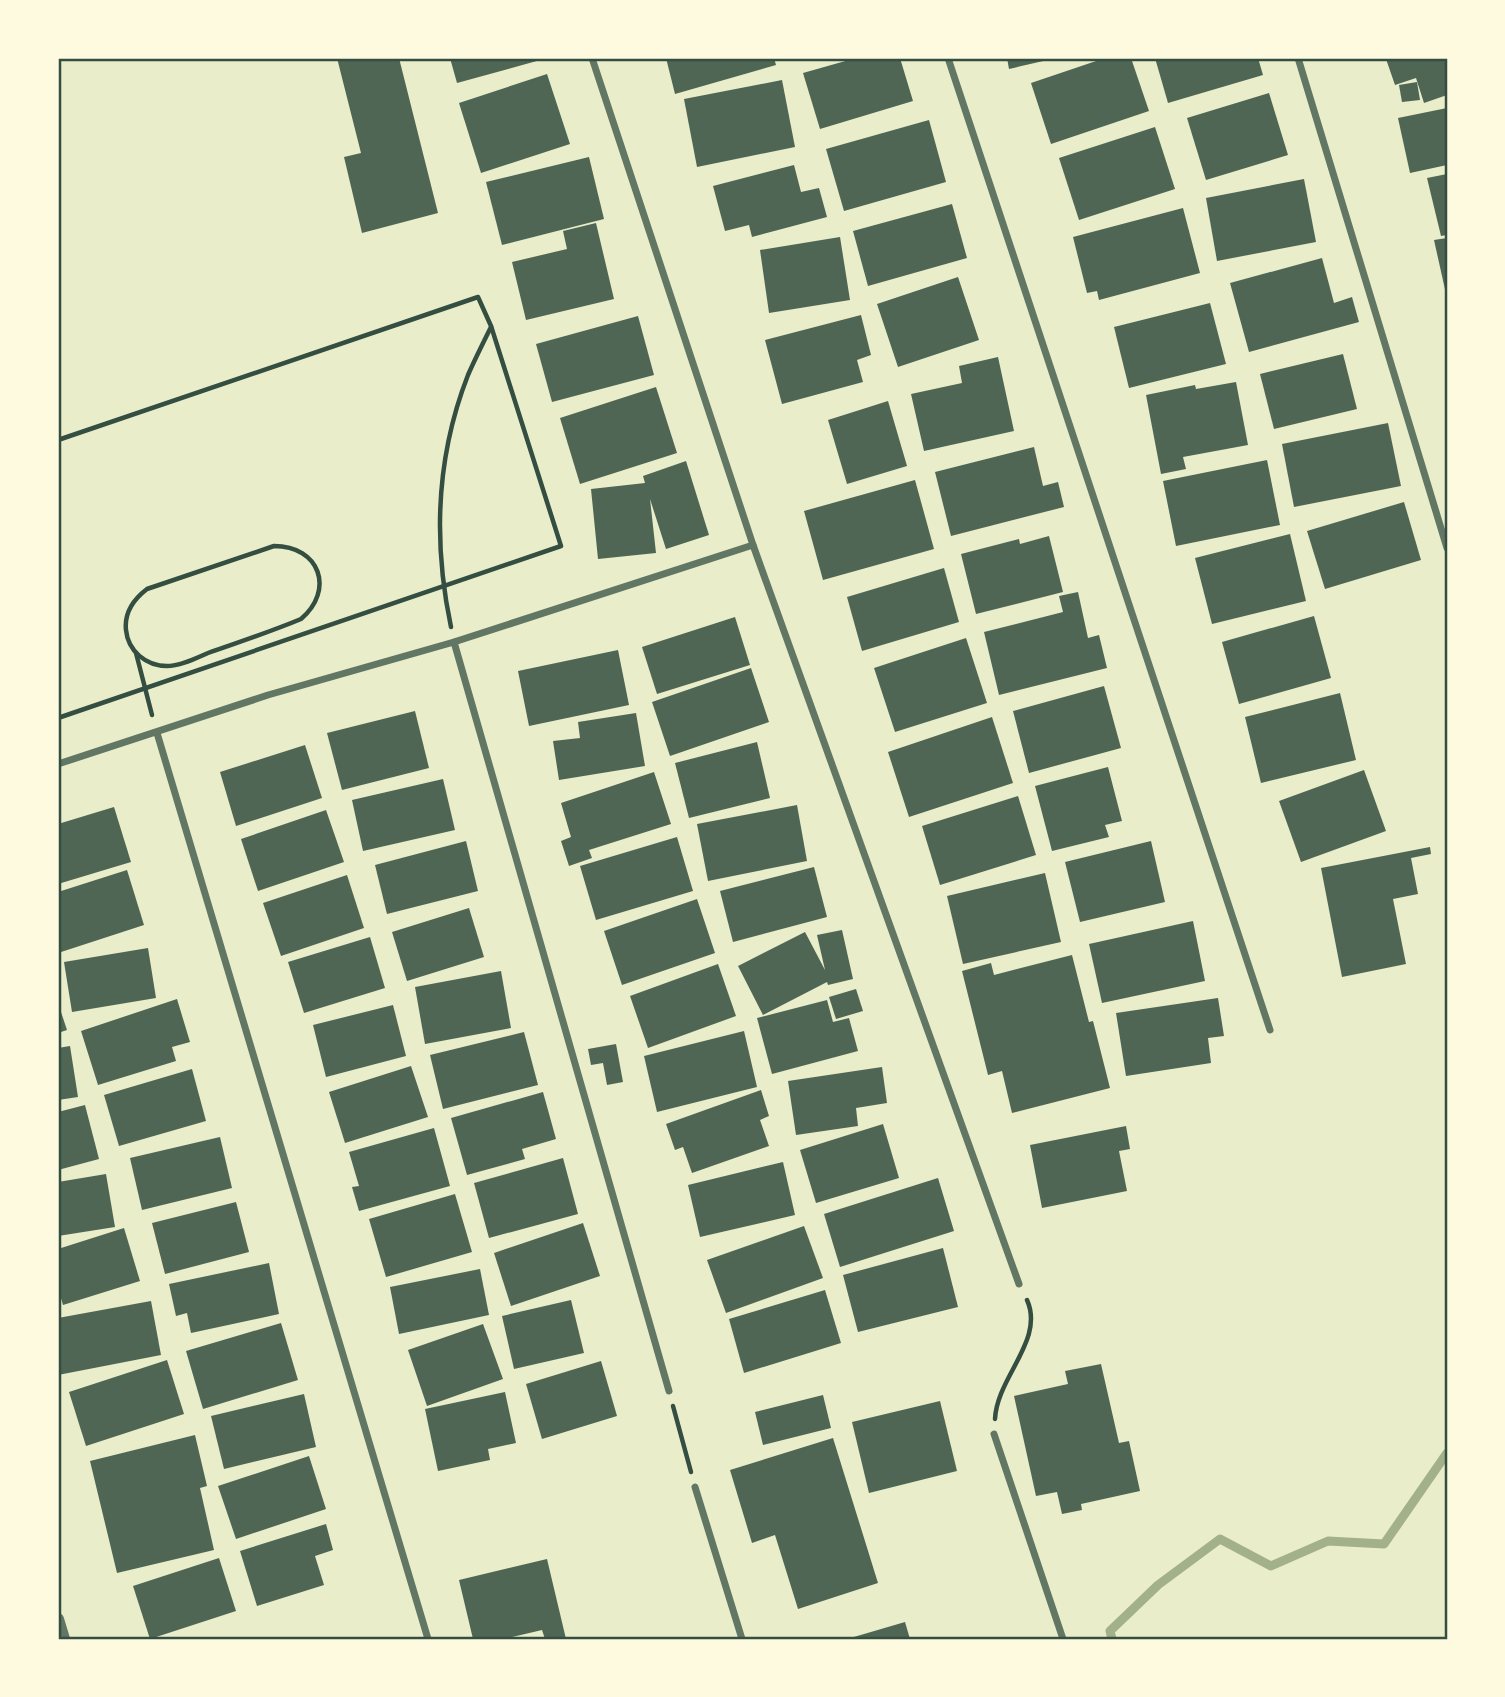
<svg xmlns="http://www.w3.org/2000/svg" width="1505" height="1697" viewBox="0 0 1505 1697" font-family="'Varela Round',sans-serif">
	<rect width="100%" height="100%" fill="#e9edc9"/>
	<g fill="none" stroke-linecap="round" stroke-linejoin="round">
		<!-- stream -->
		<polyline stroke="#a3b18a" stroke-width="9" points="1112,1639 1110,1631 1158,1585 1220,1539 1271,1566 1328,1541 1384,1544 1447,1453"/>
	</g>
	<!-- building -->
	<g fill="#4f6655">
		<polygon points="337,58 399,58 438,213 362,233 344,157 361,153"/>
		<polygon points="450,58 544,58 544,59 457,83"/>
		<polygon points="666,58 774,58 776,65 675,94"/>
		<polygon points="856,58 900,58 913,101 820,129 803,73"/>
		<polygon points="1007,58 1052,58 1052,59 1009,69"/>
		<polygon points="1105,58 1131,58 1149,111 1051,144 1031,83"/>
		<polygon points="1155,58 1258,58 1263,75 1168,103"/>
		<polygon points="1389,58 1447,58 1447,95 1424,103 1416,78 1395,85 1386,59"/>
		<polygon points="547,74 570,144 481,173 459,103"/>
		<polygon points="782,80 795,147 697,167 684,99"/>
		<polygon points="1417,82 1420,100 1402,102 1399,85"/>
		<polygon points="1269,93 1288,155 1206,180 1187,118"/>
		<polygon points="1447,108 1447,165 1410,173 1398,118"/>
		<polygon points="929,120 946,182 844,211 826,149"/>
		<polygon points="1155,127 1175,189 1079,220 1059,158"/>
		<polygon points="589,157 604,219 502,245 486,182"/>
		<polygon points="794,165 801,192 819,188 827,217 752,237 749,225 725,231 713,186"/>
		<polygon points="1447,174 1447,235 1441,236 1427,178"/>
		<polygon points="1304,179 1316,242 1217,261 1206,198"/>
		<polygon points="952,204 967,258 868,286 853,231"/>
		<polygon points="1183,208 1200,273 1099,300 1097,291 1087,293 1073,237"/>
		<polygon points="596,223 614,299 526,320 512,262 567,249 563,231"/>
		<polygon points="840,237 850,300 769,313 760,250"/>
		<polygon points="1447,238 1447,294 1446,294 1434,240"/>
		<polygon points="1322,258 1334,303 1352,297 1359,322 1249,352 1230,283"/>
		<polygon points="958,277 979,340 898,367 877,304"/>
		<polygon points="1210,303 1226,364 1129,388 1114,327"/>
		<polygon points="861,315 871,355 857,360 863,382 782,404 765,340"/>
		<polygon points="638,316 654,375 552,402 536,344"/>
		<polygon points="1343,354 1357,409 1274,429 1260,374"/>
		<polygon points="998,357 1014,431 924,451 911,394 962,383 959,366"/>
		<polygon points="1236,382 1248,445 1183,457 1186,469 1161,474 1146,395 1195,385 1196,389"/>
		<polygon points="656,387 677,453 580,484 560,418"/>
		<polygon points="888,401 907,466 847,484 828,420"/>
		<polygon points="1388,423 1401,486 1294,507 1282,444"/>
		<polygon points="1034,447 1043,486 1058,482 1064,507 951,536 935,472"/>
		<polygon points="1267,460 1280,525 1176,546 1163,481"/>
		<polygon points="686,461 709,535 666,549 650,499 656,553 598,559 591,489 645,483 643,476"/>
		<polygon points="915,480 934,549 823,580 804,511"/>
		<polygon points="1404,502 1421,560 1325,589 1307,531"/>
		<polygon points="1290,534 1306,601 1212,624 1195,558"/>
		<polygon points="1049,536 1063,592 976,614 961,554 1019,539 1020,544"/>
		<polygon points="944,568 959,622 862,651 847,597"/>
		<polygon points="1078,592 1088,638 1099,635 1107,668 999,695 984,632 1063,612 1059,596"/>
		<polygon points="1314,616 1331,678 1239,704 1222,642"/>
		<polygon points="735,617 750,665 657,694 642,647"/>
		<polygon points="966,638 987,703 895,732 874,668"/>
		<polygon points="618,650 629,705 529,726 518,671"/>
		<polygon points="751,668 769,722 670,756 652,702"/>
		<polygon points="1104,686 1121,748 1029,773 1013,711"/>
		<polygon points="1340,693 1356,760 1261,783 1245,717"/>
		<polygon points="415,711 429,768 342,790 327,733"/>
		<polygon points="636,713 645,766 559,780 553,741 580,738 578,722"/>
		<polygon points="992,717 1013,783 909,817 888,752"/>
		<polygon points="757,742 770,798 689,818 675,763"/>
		<polygon points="305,745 322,798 236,826 220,772"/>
		<polygon points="1108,767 1122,821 1105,825 1109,837 1052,851 1035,786"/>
		<polygon points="1364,770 1386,831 1301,862 1279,801"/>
		<polygon points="654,772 671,824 589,850 592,858 569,866 561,841 571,837 561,803"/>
		<polygon points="443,779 455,830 363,851 352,800"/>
		<polygon points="1018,796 1036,855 940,885 922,826"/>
		<polygon points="797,805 807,861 708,881 697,824"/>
		<polygon points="114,807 131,862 58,884 58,824"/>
		<polygon points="326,810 344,862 258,891 241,839"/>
		<polygon points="677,837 693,891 596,920 580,866"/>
		<polygon points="466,841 478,891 387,914 375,865"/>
		<polygon points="1151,841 1165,902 1080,922 1065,862"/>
		<polygon points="1430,847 1431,854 1411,858 1418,894 1393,899 1406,964 1342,977 1321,868"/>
		<polygon points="814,867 827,917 733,942 720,891"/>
		<polygon points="127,870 144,925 58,953 58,892"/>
		<polygon points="1045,873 1061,942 963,964 947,896"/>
		<polygon points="347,875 364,928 281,956 263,903"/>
		<polygon points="697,899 715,953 622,985 604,931"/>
		<polygon points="469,908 484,957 407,981 392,932"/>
		<polygon points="1193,921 1205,981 1102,1003 1089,944"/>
		<polygon points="842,930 853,979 828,985 827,982 763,1015 738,966 805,932 825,970 817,935"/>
		<polygon points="370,937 385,988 304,1013 288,962"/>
		<polygon points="148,948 156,998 72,1012 64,962"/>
		<polygon points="1072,955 1089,1022 1093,1021 1110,1088 1012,1113 1002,1071 988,1075 962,971 991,963 994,975"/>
		<polygon points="718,964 736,1016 648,1048 630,996"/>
		<polygon points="501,971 511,1028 425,1044 415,987"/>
		<polygon points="856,989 863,1011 836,1019 829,997"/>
		<polygon points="1218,998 1224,1036 1208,1038 1211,1063 1126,1076 1116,1013"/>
		<polygon points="177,999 190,1042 172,1047 176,1061 98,1085 81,1031"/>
		<polygon points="827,1000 833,1022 849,1018 858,1051 772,1074 757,1018"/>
		<polygon points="58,1003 67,1030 58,1033"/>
		<polygon points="393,1005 406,1056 326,1077 313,1025"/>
		<polygon points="744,1031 757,1087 657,1112 644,1056"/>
		<polygon points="524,1032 538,1085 443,1109 430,1055"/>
		<polygon points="616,1044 623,1082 607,1085 603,1063 591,1065 588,1049"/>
		<polygon points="70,1046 78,1097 58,1100 58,1048"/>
		<polygon points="411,1066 428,1117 345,1143 329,1092"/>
		<polygon points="882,1067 887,1103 856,1108 858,1126 796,1135 788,1081"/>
		<polygon points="192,1069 206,1121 119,1146 104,1095"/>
		<polygon points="761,1090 769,1116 760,1120 769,1146 692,1173 683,1147 675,1150 666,1124"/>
		<polygon points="543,1092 556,1139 522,1149 525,1159 467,1175 451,1118"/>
		<polygon points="85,1105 99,1159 58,1170 58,1112"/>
		<polygon points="883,1124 899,1178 816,1203 800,1150"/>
		<polygon points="1126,1126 1130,1149 1119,1151 1127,1191 1042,1208 1030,1145"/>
		<polygon points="434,1128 450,1186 359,1211 352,1187 359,1186 349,1152"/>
		<polygon points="220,1137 232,1188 142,1210 130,1158"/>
		<polygon points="563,1158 578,1214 489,1238 474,1183"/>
		<polygon points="783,1162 795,1215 700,1237 688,1185"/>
		<polygon points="106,1174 115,1227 58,1236 58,1182"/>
		<polygon points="938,1178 954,1231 840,1267 824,1214"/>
		<polygon points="455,1194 472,1252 386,1277 369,1219"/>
		<polygon points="236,1202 249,1252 165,1274 152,1223"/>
		<polygon points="583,1223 600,1276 511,1306 494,1253"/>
		<polygon points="804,1226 823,1278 726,1313 707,1260"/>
		<polygon points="124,1228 140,1281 63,1305 58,1288 58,1249"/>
		<polygon points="943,1248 958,1307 858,1332 843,1275"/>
		<polygon points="269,1263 279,1314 191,1333 187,1313 176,1316 169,1284"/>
		<polygon points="480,1269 489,1315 399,1334 390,1287"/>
		<polygon points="825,1290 841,1343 744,1373 729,1319"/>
		<polygon points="571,1300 584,1353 514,1369 502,1316"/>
		<polygon points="151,1301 161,1355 58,1375 58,1318"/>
		<polygon points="281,1323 298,1380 203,1409 186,1351"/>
		<polygon points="483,1324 503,1379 427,1406 408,1350"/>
		<polygon points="167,1360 184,1414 86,1446 69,1392"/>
		<polygon points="601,1361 617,1416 542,1439 526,1384"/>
		<polygon points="1101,1364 1119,1443 1129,1441 1140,1491 1081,1504 1082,1510 1062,1514 1057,1492 1036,1496 1014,1396 1068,1384 1065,1371"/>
		<polygon points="505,1392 516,1443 488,1449 490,1460 438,1471 425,1409"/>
		<polygon points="304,1394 316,1447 224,1469 211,1416"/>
		<polygon points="823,1395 831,1428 763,1445 755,1412"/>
		<polygon points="940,1401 957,1471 869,1493 852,1422"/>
		<polygon points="195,1435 207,1486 200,1488 214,1550 117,1573 90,1461"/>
		<polygon points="833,1438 878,1583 798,1609 775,1535 752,1543 730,1470"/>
		<polygon points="309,1456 326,1509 236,1539 218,1486"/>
		<polygon points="326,1524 333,1550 315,1556 324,1585 257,1606 240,1551"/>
		<polygon points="219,1558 236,1611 150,1639 133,1586"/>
		<polygon points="547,1559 566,1639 545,1639 542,1630 504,1639 473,1639 459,1580"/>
		<polygon points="905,1622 910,1639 847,1639"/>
	</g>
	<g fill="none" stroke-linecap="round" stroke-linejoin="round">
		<!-- path -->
		<g stroke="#344e41" stroke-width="4.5">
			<polyline points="58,440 478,297 491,326 561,546 58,718"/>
			<path d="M274 546C320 546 335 590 301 619 270 632 239 642 208 653 196 658 181 666 167 666 146 666 128 651 126 630 124 612 134 599 147 589Z"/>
			<path d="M451 627C433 542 436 457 468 375 475 359 483 343 491 327"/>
			<polyline points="136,653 152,715"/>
			<polyline points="673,1406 691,1472"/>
			<path d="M995 1419C997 1377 1045 1340 1027 1300"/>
		</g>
		<!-- minor -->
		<g stroke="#617663" stroke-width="7">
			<polyline points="592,58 753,545 1019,1284"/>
			<polyline points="948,58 1270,1030"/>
			<polyline points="1298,58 1447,548"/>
			<polyline points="454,642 669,1391"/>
			<polyline points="157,733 428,1639"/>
			<polyline points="58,764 268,695 454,642 753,545"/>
			<polyline points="994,1434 1063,1639"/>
			<polyline points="695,1487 742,1639"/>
		</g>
		<!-- tertiary -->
		<polyline stroke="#617663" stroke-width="12" points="58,1619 64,1639"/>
	</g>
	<!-- border -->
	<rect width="1505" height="1697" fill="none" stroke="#fefae0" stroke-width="119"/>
	<rect x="60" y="60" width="1386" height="1578" fill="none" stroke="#344e41" stroke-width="2.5"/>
</svg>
